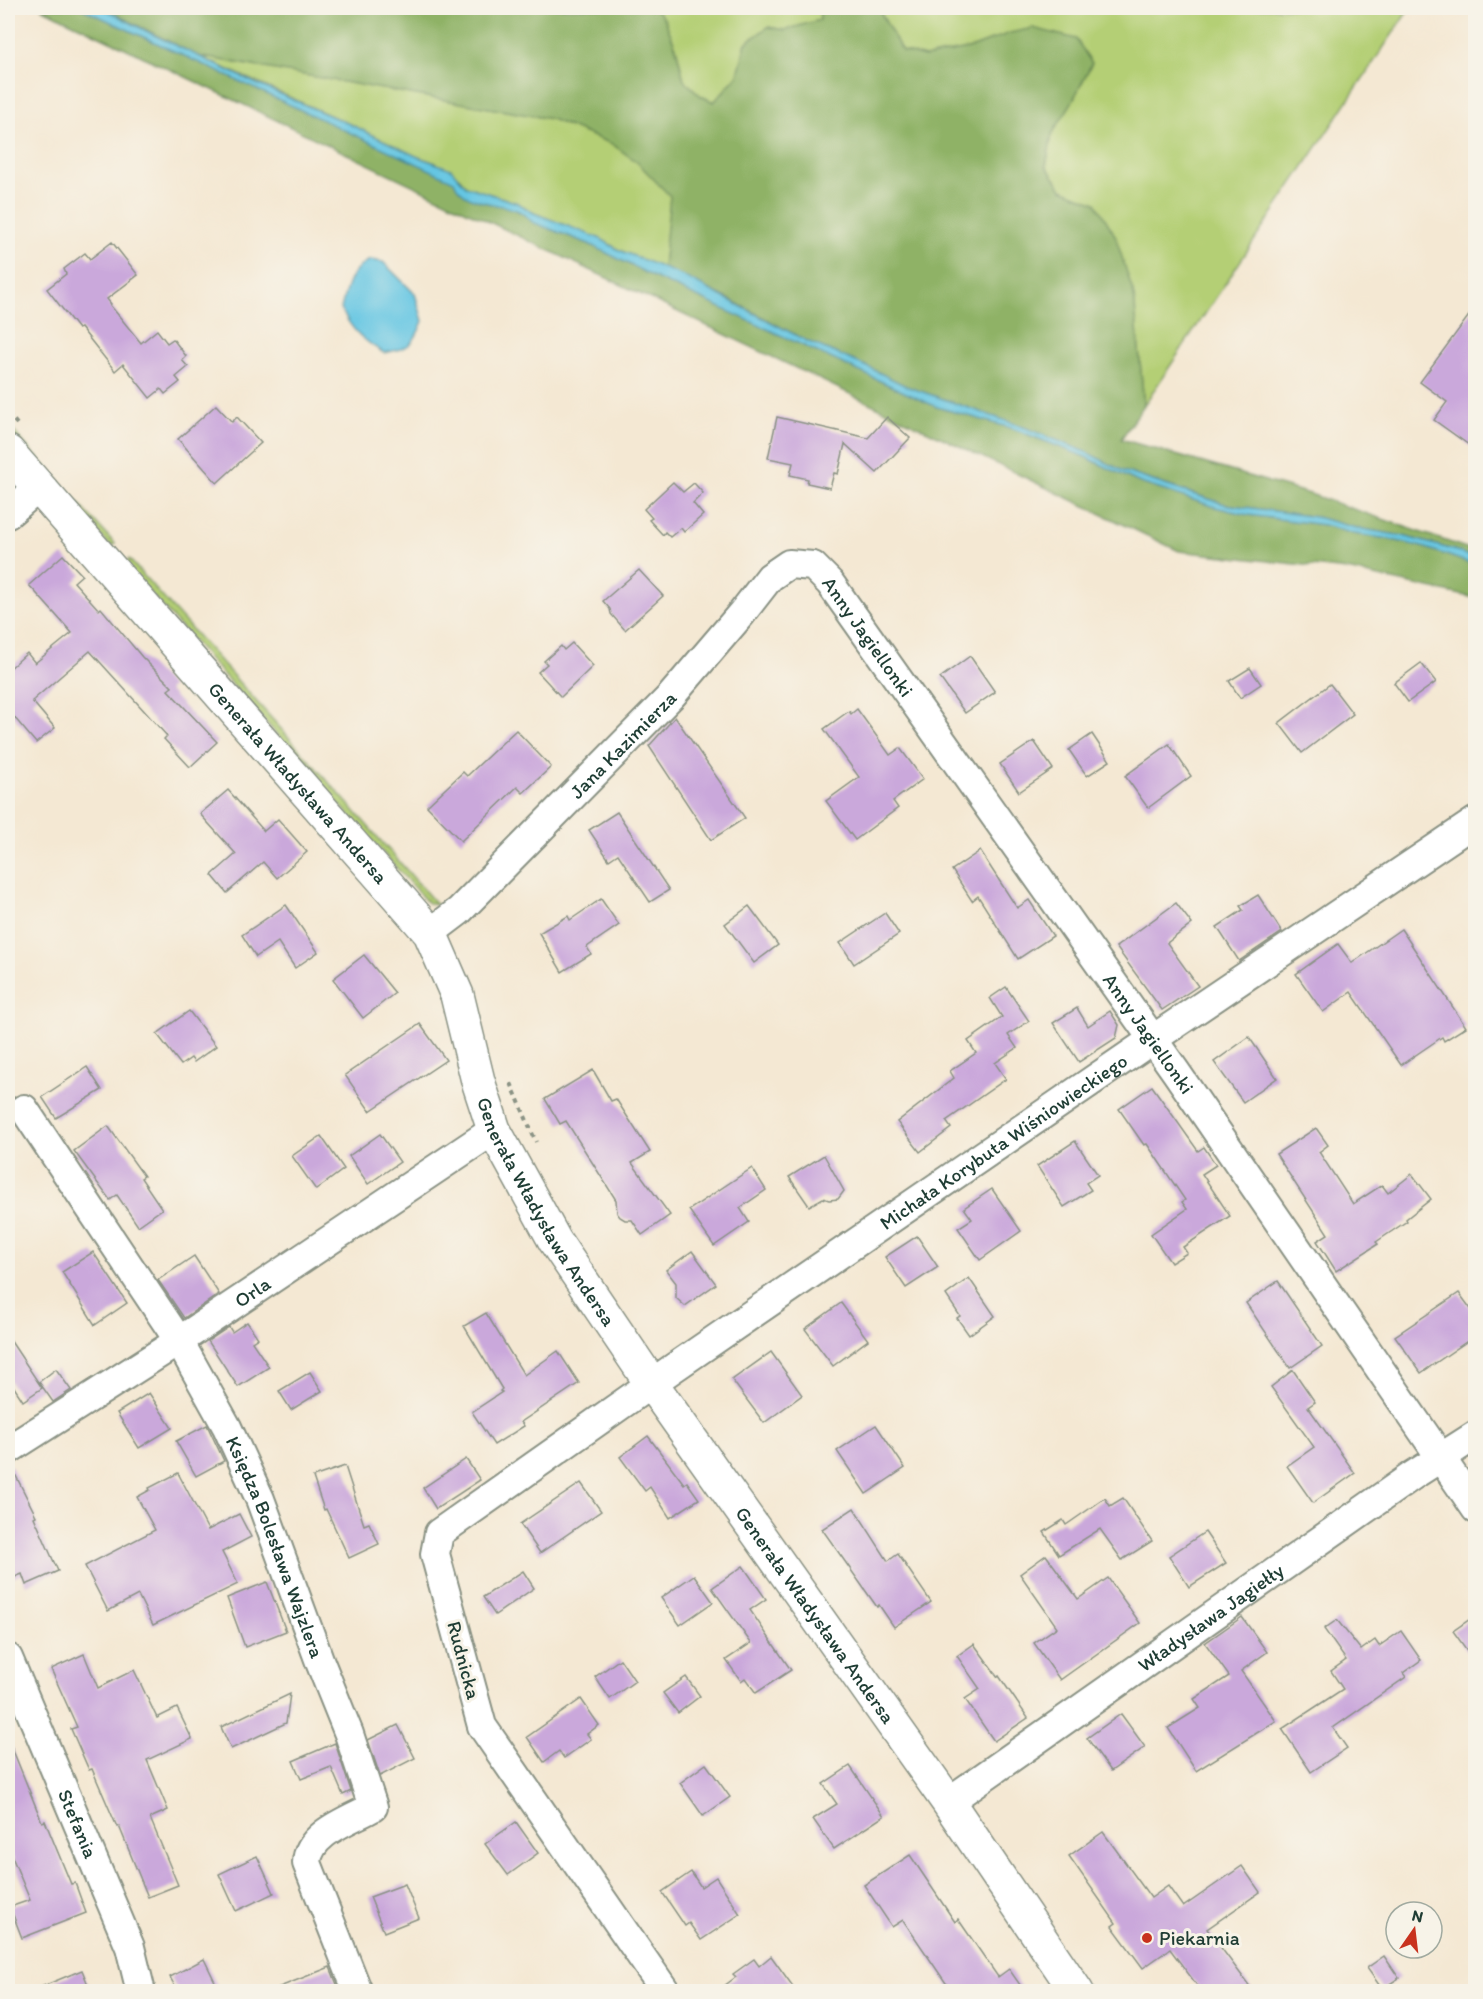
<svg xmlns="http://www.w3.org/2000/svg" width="1483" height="1999" viewBox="0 0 1483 1999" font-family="Itim,sans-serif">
	<rect width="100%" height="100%" fill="#f7f3e8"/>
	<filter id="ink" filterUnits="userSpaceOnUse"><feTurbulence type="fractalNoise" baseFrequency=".0167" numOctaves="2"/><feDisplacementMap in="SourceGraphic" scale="12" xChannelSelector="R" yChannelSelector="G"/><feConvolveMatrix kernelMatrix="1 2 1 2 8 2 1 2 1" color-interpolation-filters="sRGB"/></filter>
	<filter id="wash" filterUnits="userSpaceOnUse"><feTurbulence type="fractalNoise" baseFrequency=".008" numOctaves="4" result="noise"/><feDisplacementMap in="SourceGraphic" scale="24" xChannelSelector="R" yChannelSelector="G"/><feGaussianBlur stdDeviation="1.35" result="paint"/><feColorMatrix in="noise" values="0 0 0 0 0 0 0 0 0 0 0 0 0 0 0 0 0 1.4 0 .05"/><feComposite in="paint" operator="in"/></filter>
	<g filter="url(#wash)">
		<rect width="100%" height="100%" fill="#f4e8d3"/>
		<!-- green -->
		<g fill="#b4cf74" stroke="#6a8654" stroke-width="1.5">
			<polygon points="655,8 819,8 820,20 785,30 768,27 746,43 738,75 714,102 701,96 684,80 676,47 664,20"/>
			<polygon points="878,8 1410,8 1144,405 1134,295 1124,266 1096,203 1062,189 1046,166 1052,134 1071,104 1092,63 1010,33 968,49 925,57 902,51"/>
			<polygon points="198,56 551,119 612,144 637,162 671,196 663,268 619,250 601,239 534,213 518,203 466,186 460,178 436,163 416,156 354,126"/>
			<polygon points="8,425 115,544 111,547 8,431"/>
			<path d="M129 559C231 675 336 788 437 905L428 903 125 565Z"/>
		</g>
		<!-- forest -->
		<g fill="#8fb266" stroke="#57784d" stroke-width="1.5">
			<path d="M41 8H81L455 181 456 185C480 195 513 203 533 222L589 244 656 278 917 398 937 407 1011 428 1083 456 1140 483 1215 507 1248 515 1325 525 1354 534 1389 539 1426 548 1475 565V598L1347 570 1179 551Z"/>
			<polygon points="103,8 655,8 665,20 676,48 684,80 701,96 714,102 738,75 746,43 768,27 785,30 820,20 819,8 878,8 902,51 925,57 968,49 1010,33 1033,28 1076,39 1092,63 1071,104 1052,134 1046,166 1062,189 1096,203 1115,235 1134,295 1144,405 1121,439 1310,494 1475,551 1475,558 1454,550 1403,536 1357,528 1316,517 1225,504 1123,471 1084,451 1021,426 906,386 868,367 807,341 727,298 663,268 670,196 637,162 612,144 551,119 198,56"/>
		</g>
		<!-- water -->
		<g fill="#65c6e3" stroke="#42828c" stroke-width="1.5">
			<path d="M81 8H103L152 34 259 85 354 126 416 156 451 169 466 186 518 203 534 213 601 239 619 250 683 276 807 341 868 367 906 386 1021 426 1084 451 1123 471 1180 490 1225 504 1316 517 1357 528 1403 536 1454 550 1475 558V565L1426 548 1389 539 1354 534 1324 525 1248 515 1215 507 1140 483 1083 456 1011 428 937 407 917 398 656 278 589 244 532 222C527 216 521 211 513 209 494 203 461 203 454 181Z"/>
			<path d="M370 260 383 262 415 294 423 321C413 346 410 348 384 353 363 340 353 332 341 309 346 288 349 270 370 260Z"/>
		</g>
		<g id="blocks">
			<!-- building -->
			<g fill="#caa8db">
				<polygon points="112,242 138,275 107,299 111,304 110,305 141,343 157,330 167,343 173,339 186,356 182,360 188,367 176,377 180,382 165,394 161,389 150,398 123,364 115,371 81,328 78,329 47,289 66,274 64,269 85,253 90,259"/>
				<polygon points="1476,306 1476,450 1434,420 1447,402 1420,382"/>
				<polygon points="216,405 232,422 237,417 261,443 217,483 178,439"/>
				<polygon points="777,417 868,438 887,417 910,438 877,473 845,444 838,474 834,473 830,488 807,483 808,479 790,475 793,463 768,458"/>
				<polygon points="673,482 683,492 694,483 703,493 693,503 703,515 684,532 681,528 670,537 665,532 663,535 649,520 652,518 644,509"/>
				<polygon points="63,555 82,575 74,582 99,610 101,608 142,657 172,687 168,690 217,742 190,767 164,739 167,736 90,651 32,701 55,728 36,743 8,710 8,670 27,653 35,663 72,633 29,585"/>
				<polygon points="639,570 663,596 625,630 611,614 610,609 603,601"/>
				<polygon points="572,643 593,666 561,697 538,672 547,664 544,661 561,646 564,650"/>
				<polygon points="970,656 995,692 965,713 940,678"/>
				<polygon points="1421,663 1436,682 1408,702 1394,683"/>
				<polygon points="1250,668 1261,684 1240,698 1229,681"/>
				<polygon points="1330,684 1353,714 1302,753 1279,723"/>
				<polygon points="857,709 890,755 900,748 923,779 893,801 898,808 855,840 826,801 859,777 824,729 849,711 851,714"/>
				<polygon points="675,717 745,818 711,840 649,746"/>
				<polygon points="516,730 551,767 523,793 517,787 461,841 427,806 463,772 467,776"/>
				<polygon points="1092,734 1110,761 1087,776 1069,750"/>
				<polygon points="1034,741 1053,769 1019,792 1000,764"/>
				<polygon points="1169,744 1191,776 1148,808 1125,776"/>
				<polygon points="228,790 264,831 278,819 307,852 277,878 263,862 227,893 212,875 236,854 200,814"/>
				<polygon points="617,812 669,890 650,902 618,854 609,860 589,830"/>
				<polygon points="980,851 1017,908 1029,900 1053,936 1018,959 978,896 972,901 952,870"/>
				<polygon points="1258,895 1282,932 1239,961 1217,927 1243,910 1240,906"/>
				<polygon points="601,899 619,925 587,947 591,954 562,972 539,933 568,916 570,920"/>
				<polygon points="1176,903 1192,924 1167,943 1198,986 1162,1010 1116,947"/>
				<polygon points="286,905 318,952 295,968 278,942 256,957 242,935"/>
				<polygon points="749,906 778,945 754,963 725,924"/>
				<polygon points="885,913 899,934 854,964 840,943"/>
				<polygon points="1401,929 1466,1027 1444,1041 1442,1037 1401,1065 1351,992 1323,1012 1296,974 1338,944 1352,963"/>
				<polygon points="364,955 395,993 363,1018 333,979"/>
				<polygon points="1006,987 1029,1021 1008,1035 1017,1048 995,1063 1006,1079 946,1121 951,1128 920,1152 897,1122 954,1078 950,1071 976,1053 968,1041 1002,1017 990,998"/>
				<polygon points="1077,1008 1088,1026 1110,1011 1119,1025 1116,1038 1079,1062 1053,1023"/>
				<polygon points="189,1011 216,1046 194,1062 191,1058 181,1065 157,1034"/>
				<polygon points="420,1024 446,1060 370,1111 345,1075"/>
				<polygon points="1249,1037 1277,1078 1243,1102 1214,1062"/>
				<polygon points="87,1067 102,1090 56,1118 42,1097"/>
				<polygon points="593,1070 611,1101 616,1099 650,1152 632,1163 670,1215 642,1235 632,1220 625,1220 620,1217 617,1213 616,1200 566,1121 560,1124 545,1099"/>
				<polygon points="1152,1086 1198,1151 1204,1147 1216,1165 1202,1174 1230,1216 1183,1247 1187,1253 1171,1263 1151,1234 1187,1209 1182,1202 1185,1200 1147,1144 1144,1145 1119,1109"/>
				<polygon points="108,1126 144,1176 141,1178 162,1209 138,1226 117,1195 110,1200 74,1151"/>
				<polygon points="1316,1128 1328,1145 1319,1152 1353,1204 1382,1185 1388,1193 1412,1174 1431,1199 1406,1219 1407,1221 1376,1242 1378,1244 1336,1271 1317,1241 1328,1234 1276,1154"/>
				<polygon points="380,1134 400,1162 368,1184 349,1156"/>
				<polygon points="321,1136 344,1169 316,1190 292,1156"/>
				<polygon points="1075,1141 1098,1175 1086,1183 1091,1190 1064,1207 1037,1166"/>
				<polygon points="824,1155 844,1191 838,1199 829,1200 823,1198 809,1206 789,1177"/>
				<polygon points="752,1168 766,1190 740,1208 749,1222 714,1246 689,1210"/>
				<polygon points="992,1189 1021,1231 980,1260 958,1228 972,1219 964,1208"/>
				<polygon points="917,1236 938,1267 906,1288 885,1257"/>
				<polygon points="692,1251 716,1284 685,1306 676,1298 676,1283 666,1270"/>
				<polygon points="93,1252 127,1303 95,1325 62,1272"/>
				<polygon points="194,1256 219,1294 184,1318 158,1280"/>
				<polygon points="969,1278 995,1316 969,1335 957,1318 960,1316 946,1295"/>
				<polygon points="1278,1281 1322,1346 1290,1368 1246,1303"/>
				<polygon points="1459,1293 1476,1316 1476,1335 1421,1373 1395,1336"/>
				<polygon points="841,1303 868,1340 833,1366 805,1329"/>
				<polygon points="486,1313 524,1375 558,1351 579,1383 521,1422 524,1426 494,1445 472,1412 502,1392 500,1391 502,1389 464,1326"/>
				<polygon points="247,1322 258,1338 252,1342 269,1367 238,1387 208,1341 229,1327 232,1332"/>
				<polygon points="8,1337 42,1388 23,1401 8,1378"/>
				<polygon points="771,1352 802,1395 764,1423 732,1380"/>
				<polygon points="56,1369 71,1390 53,1402 39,1382"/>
				<polygon points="1293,1370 1315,1402 1308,1407 1355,1473 1313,1503 1287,1466 1314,1447 1271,1387"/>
				<polygon points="310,1372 322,1391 291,1410 279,1391"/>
				<polygon points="149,1393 172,1428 139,1448 117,1413"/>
				<polygon points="207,1425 224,1461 196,1476 176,1441"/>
				<polygon points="876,1425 905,1468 866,1494 837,1451"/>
				<polygon points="648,1436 684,1484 687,1482 699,1499 670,1518 650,1487 645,1491 620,1457"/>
				<polygon points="466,1459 480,1480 436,1509 423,1488"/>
				<polygon points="8,1466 11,1466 36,1516 34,1517 58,1571 26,1585 22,1574 8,1580"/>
				<polygon points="345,1466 364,1525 369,1523 379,1544 349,1558 326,1509 324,1510 313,1477"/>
				<polygon points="178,1473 208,1530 239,1514 251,1537 222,1552 238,1584 153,1625 138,1595 108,1611 85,1566 155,1530 137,1497 150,1490 149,1488"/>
				<polygon points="581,1483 601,1511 540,1553 520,1524"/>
				<polygon points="1105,1498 1110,1506 1123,1498 1152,1541 1122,1560 1100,1529 1059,1555 1044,1532 1063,1520 1066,1525"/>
				<polygon points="854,1508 888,1561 898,1554 931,1602 894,1627 879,1605 877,1607 822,1529"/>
				<polygon points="1205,1532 1226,1563 1189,1587 1169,1556"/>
				<polygon points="1046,1555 1078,1599 1108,1578 1140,1623 1060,1680 1034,1643 1057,1627 1020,1574"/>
				<polygon points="743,1566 766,1599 750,1610 791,1670 756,1693 745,1678 741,1681 726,1660 751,1643 712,1588"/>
				<polygon points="523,1571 534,1588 495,1615 483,1597"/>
				<polygon points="694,1575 713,1602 680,1625 661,1598"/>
				<polygon points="267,1582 286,1631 245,1647 227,1598"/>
				<polygon points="1476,1615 1476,1663 1453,1631"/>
				<polygon points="1242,1617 1267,1652 1241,1671 1276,1721 1196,1771 1168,1728 1200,1708 1194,1699 1229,1676 1205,1643"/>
				<polygon points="1337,1620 1361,1650 1375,1640 1379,1646 1401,1631 1421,1660 1403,1673 1406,1677 1333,1728 1347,1748 1311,1772 1282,1729 1343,1689 1331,1671 1346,1660 1324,1629"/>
				<polygon points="974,1644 998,1677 999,1676 1028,1718 994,1741 965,1699 980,1689 957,1656"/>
				<polygon points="84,1654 98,1688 134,1670 157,1718 177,1708 192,1739 147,1760 168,1810 150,1818 178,1885 148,1897 119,1826 117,1827 92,1769 89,1770 71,1729 77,1727 51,1669"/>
				<polygon points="620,1659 635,1681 610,1699 595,1677"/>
				<polygon points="686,1677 700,1696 678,1713 663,1693"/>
				<polygon points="290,1694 286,1723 231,1749 221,1727"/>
				<polygon points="581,1699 599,1725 587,1734 591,1739 564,1758 559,1751 544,1762 527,1737"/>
				<polygon points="1121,1714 1145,1747 1111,1771 1087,1738"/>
				<polygon points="398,1725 415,1758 380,1776 368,1740"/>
				<polygon points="8,1738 42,1822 45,1821 71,1884 75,1883 86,1913 22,1938 10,1907 30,1900 8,1847"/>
				<polygon points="335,1743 351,1791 343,1795 331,1767 301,1779 293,1761"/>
				<polygon points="706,1764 730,1797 703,1816 680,1783"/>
				<polygon points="850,1766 884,1816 834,1849 813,1819 837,1804 823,1784"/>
				<polygon points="516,1822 538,1853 508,1875 485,1844"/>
				<polygon points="1103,1832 1151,1898 1168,1886 1183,1907 1242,1866 1260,1892 1207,1929 1254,1992 1202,1992 1170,1949 1143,1968 1112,1926 1116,1923 1069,1856"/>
				<polygon points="910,1855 955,1922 958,1919 998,1977 1009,1969 1025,1992 952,1992 903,1920 892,1927 864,1885"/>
				<polygon points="257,1856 274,1893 236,1911 219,1874"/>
				<polygon points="691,1872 701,1887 716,1877 740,1914 701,1940 689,1923 685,1926 662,1892"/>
				<polygon points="405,1884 419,1918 384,1932 370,1897"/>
				<polygon points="771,1956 797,1992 716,1992 736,1977 733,1974 754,1959 759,1966"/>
				<polygon points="1384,1956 1399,1978 1382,1989 1367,1968"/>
				<polygon points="204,1959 220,1992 178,1992 170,1977"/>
				<polygon points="330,1967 340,1992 272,1992 272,1990"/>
				<polygon points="82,1970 91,1992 31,1992 31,1991"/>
			</g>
		</g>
	</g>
	<g filter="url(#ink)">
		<use href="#blocks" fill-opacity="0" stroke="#8a9284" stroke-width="1.5"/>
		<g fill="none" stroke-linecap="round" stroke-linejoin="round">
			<!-- minor casing -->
			<g stroke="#8a9284" stroke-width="32">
				<g id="minor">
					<polyline points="8,514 38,488"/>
					<path id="s1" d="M430 933 459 911 672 695 742 613 770 577 789 564 813 566 830 583 1176 1072 1476 1509"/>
					<path id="s2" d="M24 1109 179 1341 227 1427 260 1499 320 1662 349 1734 373 1807C350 1820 308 1833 307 1863L358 1992"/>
					<path id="s3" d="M8 1450 179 1341 494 1130"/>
					<path id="s4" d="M8 1658 130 1947 141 1992"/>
					<path id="s5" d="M948 1802 1412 1476 1476 1435"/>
					<path id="s6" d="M666 1992 482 1726 435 1554 439 1533 672 1369 1153 1039 1476 821"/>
				</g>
			</g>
			<!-- tertiary casing -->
			<g stroke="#8a9284" stroke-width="36">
				<g id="tertiary">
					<path id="s7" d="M8 452 430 933 457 995 478 1081 494 1130 555 1241 651 1383 948 1802 1077 1992"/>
				</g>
			</g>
			<!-- path -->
			<g stroke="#8a9284" stroke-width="4" stroke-dasharray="4.5 4.5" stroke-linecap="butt">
				<polyline points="8,414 17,424"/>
				<polyline points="511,1083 536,1142"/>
				<polyline points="8,1624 12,1634"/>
			</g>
			<!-- minor -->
			<use href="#minor" stroke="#fff" stroke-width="28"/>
			<!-- tertiary -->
			<use href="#tertiary" stroke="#fff" stroke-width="33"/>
		</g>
	</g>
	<!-- markers -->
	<circle fill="#c8321e" stroke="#f7f3e8" stroke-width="2" cx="1147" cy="1938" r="6"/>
	<g text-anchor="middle" stroke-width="6" stroke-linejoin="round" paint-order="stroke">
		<!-- street labels -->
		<g font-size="20" fill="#1f3d34" stroke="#f7f3e8">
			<text dy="7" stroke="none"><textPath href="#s1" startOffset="630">Anny Jagiellonki</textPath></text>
			<text dy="7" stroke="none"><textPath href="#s1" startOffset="270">Jana Kazimierza</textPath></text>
			<text dy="7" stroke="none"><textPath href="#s7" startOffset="440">Generała Władysława Andersa</textPath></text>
			<text dy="7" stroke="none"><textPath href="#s1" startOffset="1116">Anny Jagiellonki</textPath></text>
			<text dy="7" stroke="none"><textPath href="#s6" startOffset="1210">Michała Korybuta Wiśniowieckiego</textPath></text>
			<text dy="7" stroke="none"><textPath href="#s7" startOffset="944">Generała Władysława Andersa</textPath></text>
			<text dy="7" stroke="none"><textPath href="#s3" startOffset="291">Orla</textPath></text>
			<text dy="7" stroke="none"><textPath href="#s2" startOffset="507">Księdza Bolesława Wajzlera</textPath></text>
			<text dy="7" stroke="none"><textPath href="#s7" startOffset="1430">Generała Władysława Andersa</textPath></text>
			<text dy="7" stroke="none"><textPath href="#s5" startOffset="321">Władysława Jagiełły</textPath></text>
			<text transform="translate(464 1660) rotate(75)" y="7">Rudnicka</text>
			<text dy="7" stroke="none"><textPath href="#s4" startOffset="180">Stefania</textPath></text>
		</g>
		<!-- poi labels -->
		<g font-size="20" fill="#1f3d34" stroke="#f7f3e8" text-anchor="start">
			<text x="1159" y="1945">Piekarnia</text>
		</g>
	</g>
	<!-- margin -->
	<rect width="1483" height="1999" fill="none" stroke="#f7f3e8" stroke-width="30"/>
	<!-- north arrow -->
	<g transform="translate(1414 1930) rotate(14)"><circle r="28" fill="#f7f3e8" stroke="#a1aaa0" stroke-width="1.5"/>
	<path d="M0-4.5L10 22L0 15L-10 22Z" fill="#c8321e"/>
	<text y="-9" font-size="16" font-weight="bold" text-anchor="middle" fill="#1f3d34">N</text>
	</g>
</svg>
